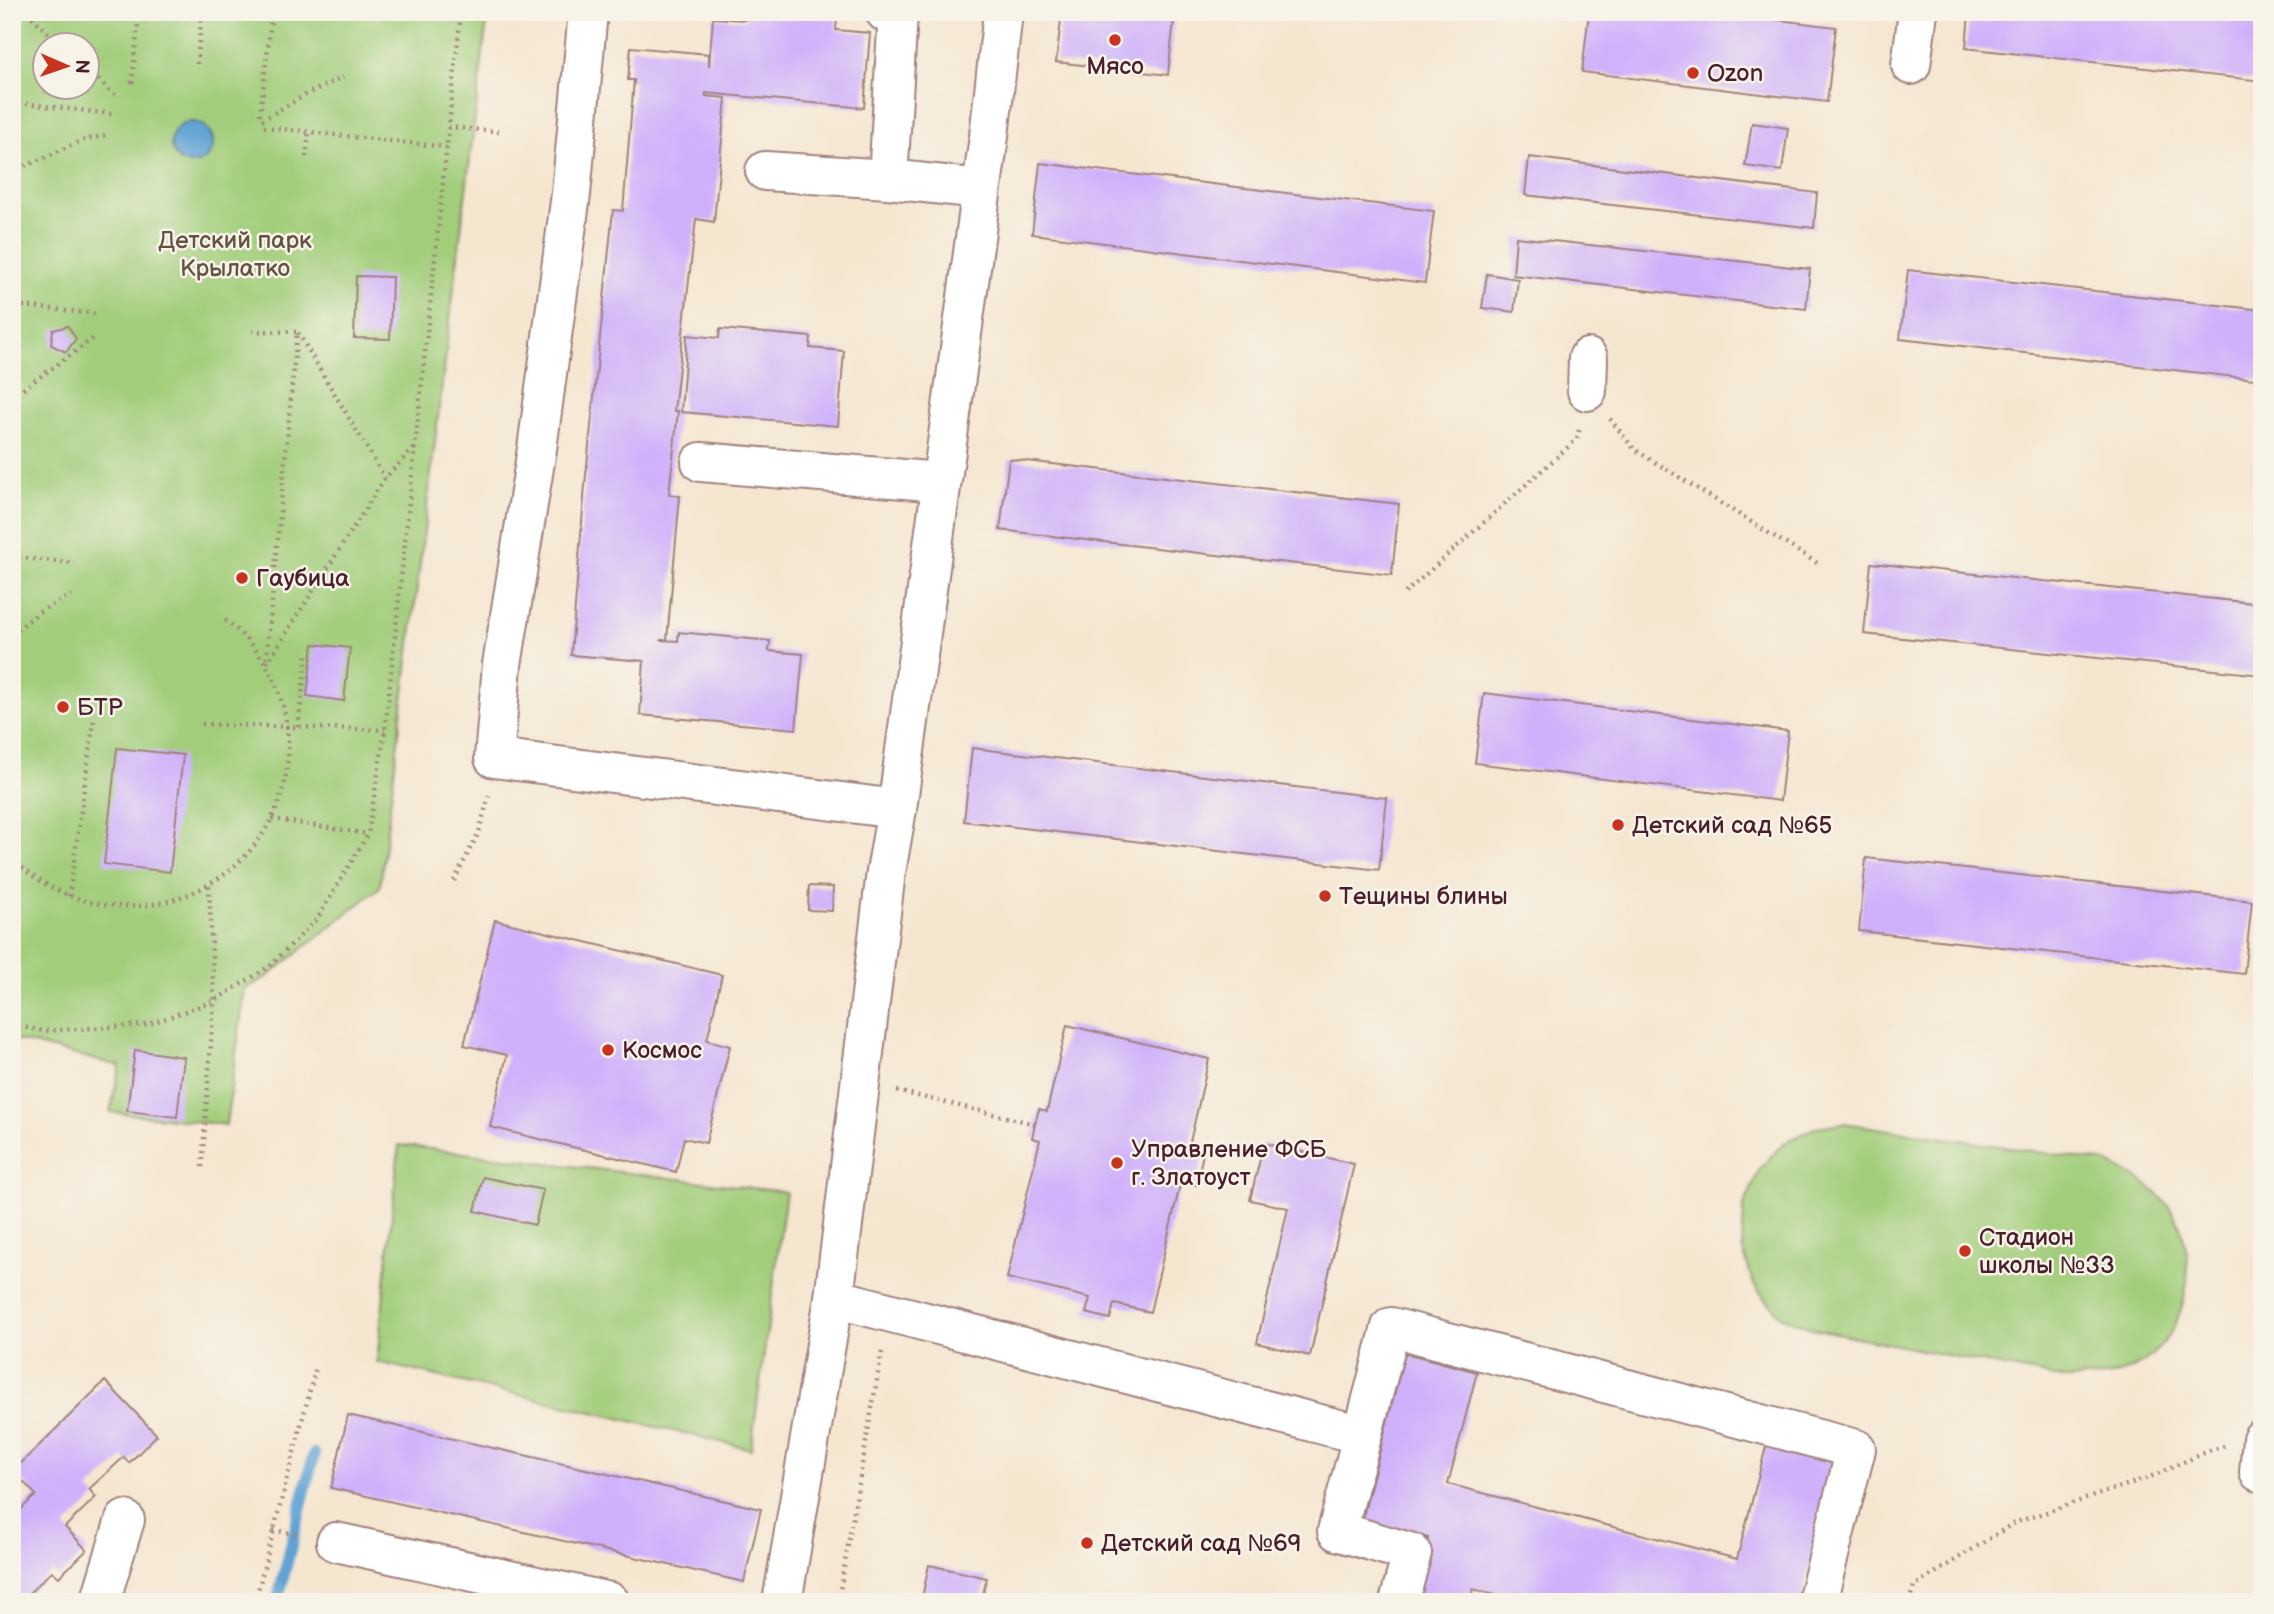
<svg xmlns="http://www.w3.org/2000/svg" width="2274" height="1614" viewBox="0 0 2274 1614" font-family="'Balsamiq Sans',sans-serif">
	<rect width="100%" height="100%" fill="#f7f3e8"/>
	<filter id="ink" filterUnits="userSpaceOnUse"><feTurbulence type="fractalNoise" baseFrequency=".0143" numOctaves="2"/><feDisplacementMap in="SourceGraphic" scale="14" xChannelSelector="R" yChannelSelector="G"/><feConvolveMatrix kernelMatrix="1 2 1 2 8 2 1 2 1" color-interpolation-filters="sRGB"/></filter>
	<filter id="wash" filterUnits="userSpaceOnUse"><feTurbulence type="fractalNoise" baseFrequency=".00686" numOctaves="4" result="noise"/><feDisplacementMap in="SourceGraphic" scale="28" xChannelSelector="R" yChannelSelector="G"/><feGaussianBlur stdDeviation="1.57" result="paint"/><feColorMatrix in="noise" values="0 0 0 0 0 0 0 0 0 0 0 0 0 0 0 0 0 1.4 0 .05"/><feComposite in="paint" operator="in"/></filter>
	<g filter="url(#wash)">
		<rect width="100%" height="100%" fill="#f5e6d0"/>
		<!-- green -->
		<g fill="#a2cd7a" stroke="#767652" stroke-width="2" fill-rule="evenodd">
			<path d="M12 12H488L380 887 267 977 245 989 226 1125 110 1112 120 1066 12 1039ZM46 46H88V88H46Z"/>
			<path d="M1844 1123 2106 1162C2132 1175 2158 1187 2173 1213 2203 1260 2186 1341 2134 1367 2113 1378 2089 1378 2066 1379L1811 1328 1780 1316 1754 1285 1742 1248 1744 1206 1760 1168 1784 1143 1816 1127Z"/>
			<polygon points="399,1145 786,1192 751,1449 377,1362"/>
		</g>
		<!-- water -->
		<circle fill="#60a3d4" stroke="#556180" stroke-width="2" cx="192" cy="143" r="21"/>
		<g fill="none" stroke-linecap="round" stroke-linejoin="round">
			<!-- stream -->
			<polyline stroke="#60a3d4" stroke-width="12" points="277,1602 314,1454"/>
		</g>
		<g id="blocks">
			<!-- building -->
			<g fill="#cfb1fb">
				<polygon points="746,12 837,19 836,30 870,33 864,108 706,93 706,96 726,98 714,222 696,219 674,411 678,411 669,494 680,496 667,640 660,640 678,641 679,632 770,641 769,651 803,654 796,729 640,715 644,661 571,655 585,485 613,210 623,211 634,80 628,80 631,47 709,54 709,66 713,18 745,20"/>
				<polygon points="1062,12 1117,12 1174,19 1168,75 1056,62"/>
				<polygon points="1589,12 1711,12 1836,27 1827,102 1582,72"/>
				<polygon points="1969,12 2262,12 2262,81 1966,48"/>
				<polygon points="1752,123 1788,128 1782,171 1745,166"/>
				<polygon points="1529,157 1817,193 1814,228 1525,195"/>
				<polygon points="1040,163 1434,211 1425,283 1032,234"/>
				<polygon points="1516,237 1810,269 1806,309 1513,275"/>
				<polygon points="1908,270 2262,310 2262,380 1900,339"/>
				<polygon points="1487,274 1518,279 1514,312 1482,308"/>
				<polygon points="356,276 392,277 390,339 354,338"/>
				<polygon points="68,326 76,339 66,352 51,345 53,330"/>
				<polygon points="720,329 811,337 810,348 844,351 838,426 681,412 687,335 719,338"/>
				<polygon points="1009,459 1399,504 1392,575 1000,530"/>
				<polygon points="1871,563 2262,604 2262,675 1864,634"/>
				<polygon points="313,644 350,648 344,701 307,696"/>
				<polygon points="1484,693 1788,731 1780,801 1475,763"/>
				<polygon points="117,748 183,755 170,872 104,864"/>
				<polygon points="972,748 1387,798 1379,870 964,821"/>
				<polygon points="1866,858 2252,901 2244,974 1859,931"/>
				<polygon points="809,886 833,887 832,911 808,910"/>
				<polygon points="495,920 722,975 707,1040 730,1046 706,1143 684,1138 676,1172 490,1127 507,1055 464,1045"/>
				<polygon points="1067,1025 1209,1059 1190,1142 1205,1145 1196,1185 1181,1181 1150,1312 1114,1304 1110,1319 1086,1313 1090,1298 1007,1278 1040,1140 1032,1138 1035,1124 1039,1109 1047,1111"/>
				<polygon points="135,1050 184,1057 177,1117 127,1111"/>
				<polygon points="1264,1143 1354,1164 1310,1356 1257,1343 1288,1208 1250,1200"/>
				<polygon points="483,1177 543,1190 535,1225 475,1211"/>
				<polygon points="1405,1353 1477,1372 1448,1484 1737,1559 1767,1443 1838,1461 1801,1602 1521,1602 1473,1589 1470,1602 1411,1602 1428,1538 1362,1520"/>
				<polygon points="105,1381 157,1435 129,1463 124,1457 89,1489 96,1497 65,1527 87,1550 59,1577 52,1571 20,1602 12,1602 12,1518 36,1495 13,1471"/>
				<polygon points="348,1415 761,1509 744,1582 331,1488"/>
				<polygon points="929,1565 987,1578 981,1602 921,1602"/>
			</g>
		</g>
	</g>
	<g filter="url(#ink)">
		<use href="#blocks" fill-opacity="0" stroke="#a0827e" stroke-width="2"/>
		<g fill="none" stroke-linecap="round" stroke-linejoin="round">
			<!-- minor casing -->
			<g stroke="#a0827e" stroke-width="42">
				<g id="minor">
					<polyline points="588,12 571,194 537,449 502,665 494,758 897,809"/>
					<polyline points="885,12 898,13 888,179 981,189"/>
					<polyline points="1911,65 1918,12"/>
					<polyline points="765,171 888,179"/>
					<polyline points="1587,391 1588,358"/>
					<polyline points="701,462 940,482"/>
					<polyline points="834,1298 1362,1435"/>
					<polyline points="2259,1472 2262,1439"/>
					<polyline points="336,1542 610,1602"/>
					<polyline points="100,1602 125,1520"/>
					<polyline points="782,1602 834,1298 886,872 897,809 989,136 1003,12"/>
					<polyline points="1399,1602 1412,1553 1337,1531 1391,1327 1856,1449 1817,1602"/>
				</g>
			</g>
			<!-- path -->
			<g stroke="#a0827e" stroke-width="4.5" stroke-dasharray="2 5" stroke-linecap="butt">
				<polyline points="27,12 62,46"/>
				<polyline points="197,64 202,12"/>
				<polyline points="88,70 116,96"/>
				<polyline points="132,83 139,12"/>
				<polyline points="12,102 112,114"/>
				<polyline points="260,115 272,12"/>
				<polyline points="262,120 307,94 343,77"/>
				<polyline points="264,127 446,147"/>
				<polyline points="448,127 503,132"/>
				<polyline points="306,157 309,132"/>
				<polyline points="25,166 81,141 106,135"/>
				<polyline points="12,305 23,306 12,315"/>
				<polyline points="23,306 96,314"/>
				<polyline points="252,331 297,332 266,663"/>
				<polyline points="298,333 385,478"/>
				<polyline points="23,389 94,338"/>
				<polyline points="1610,419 1634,449 1817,563"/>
				<polyline points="12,557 75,563"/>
				<polyline points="1405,593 1577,439 1580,426"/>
				<polyline points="12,634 39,612 71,595"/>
				<polyline points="267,663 385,478 414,448"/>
				<polyline points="202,724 385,730"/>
				<polyline points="298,727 307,654"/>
				<polyline points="272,819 368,834"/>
				<path d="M12 858C126 970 315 873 285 715 277 674 256 644 224 619"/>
				<polyline points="454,881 479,832 489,795"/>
				<polyline points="69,896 94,719"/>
				<polyline points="12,1025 43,1031 146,1025 214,1001 270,966 317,919 368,834 385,730 461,12"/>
				<polyline points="897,1091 1035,1124"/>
				<polyline points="202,1167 214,1001 209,885"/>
				<polyline points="273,1530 300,1535"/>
				<polyline points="255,1602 316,1367"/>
				<polyline points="838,1602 882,1351"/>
				<polyline points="1909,1602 1914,1586 2014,1523 2150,1477 2211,1450 2225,1446"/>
			</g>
			<!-- minor -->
			<use href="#minor" stroke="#fff" stroke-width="38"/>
		</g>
	</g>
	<!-- markers -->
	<g fill="#c8321e" stroke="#f7f3e8" stroke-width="2.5">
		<circle cx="1115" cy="40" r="7"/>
		<circle cx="1693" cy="73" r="7"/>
		<circle cx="242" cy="578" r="7"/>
		<circle cx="63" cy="707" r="7"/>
		<circle cx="1618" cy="825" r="7"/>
		<circle cx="1325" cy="896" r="7"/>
		<circle cx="608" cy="1050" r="7"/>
		<circle cx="1117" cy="1163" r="7"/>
		<circle cx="1965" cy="1251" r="7"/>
		<circle cx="1087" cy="1543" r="7"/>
	</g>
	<g text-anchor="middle" stroke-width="5" stroke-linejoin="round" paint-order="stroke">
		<!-- poi labels -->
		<g font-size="24" fill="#4a1f2b" stroke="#f7f3e8" text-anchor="start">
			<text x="1115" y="74" text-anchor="middle">Мясо</text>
			<text x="1707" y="81">Ozon</text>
			<text x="256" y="586">Гаубица</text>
			<text x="77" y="715">БТР</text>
			<text x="1632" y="833">Детский сад №65</text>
			<text x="1339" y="904">Тещины блины</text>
			<text x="622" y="1058">Космос</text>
			<text x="1131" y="1157">Управление ФСБ<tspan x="1131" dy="28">г. Златоуст</tspan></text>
			<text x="1979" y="1245">Стадион<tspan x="1979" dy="28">школы №33</tspan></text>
			<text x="1101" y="1551">Детский сад №69</text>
		</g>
		<!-- park labels -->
		<g font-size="24" fill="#645343" stroke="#f7f3e8">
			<text x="235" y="248">Детский парк<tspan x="235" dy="28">Крылатко</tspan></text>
		</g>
	</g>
	<!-- margin -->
	<rect width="2274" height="1614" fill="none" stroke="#f7f3e8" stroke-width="42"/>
	<!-- north arrow -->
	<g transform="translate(66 66) rotate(92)"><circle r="33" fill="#f7f3e8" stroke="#b29e9c" stroke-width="2"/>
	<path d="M0-5L12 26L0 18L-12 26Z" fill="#c8321e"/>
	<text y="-10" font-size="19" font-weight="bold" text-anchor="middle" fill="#4a1f2b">N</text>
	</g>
</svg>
